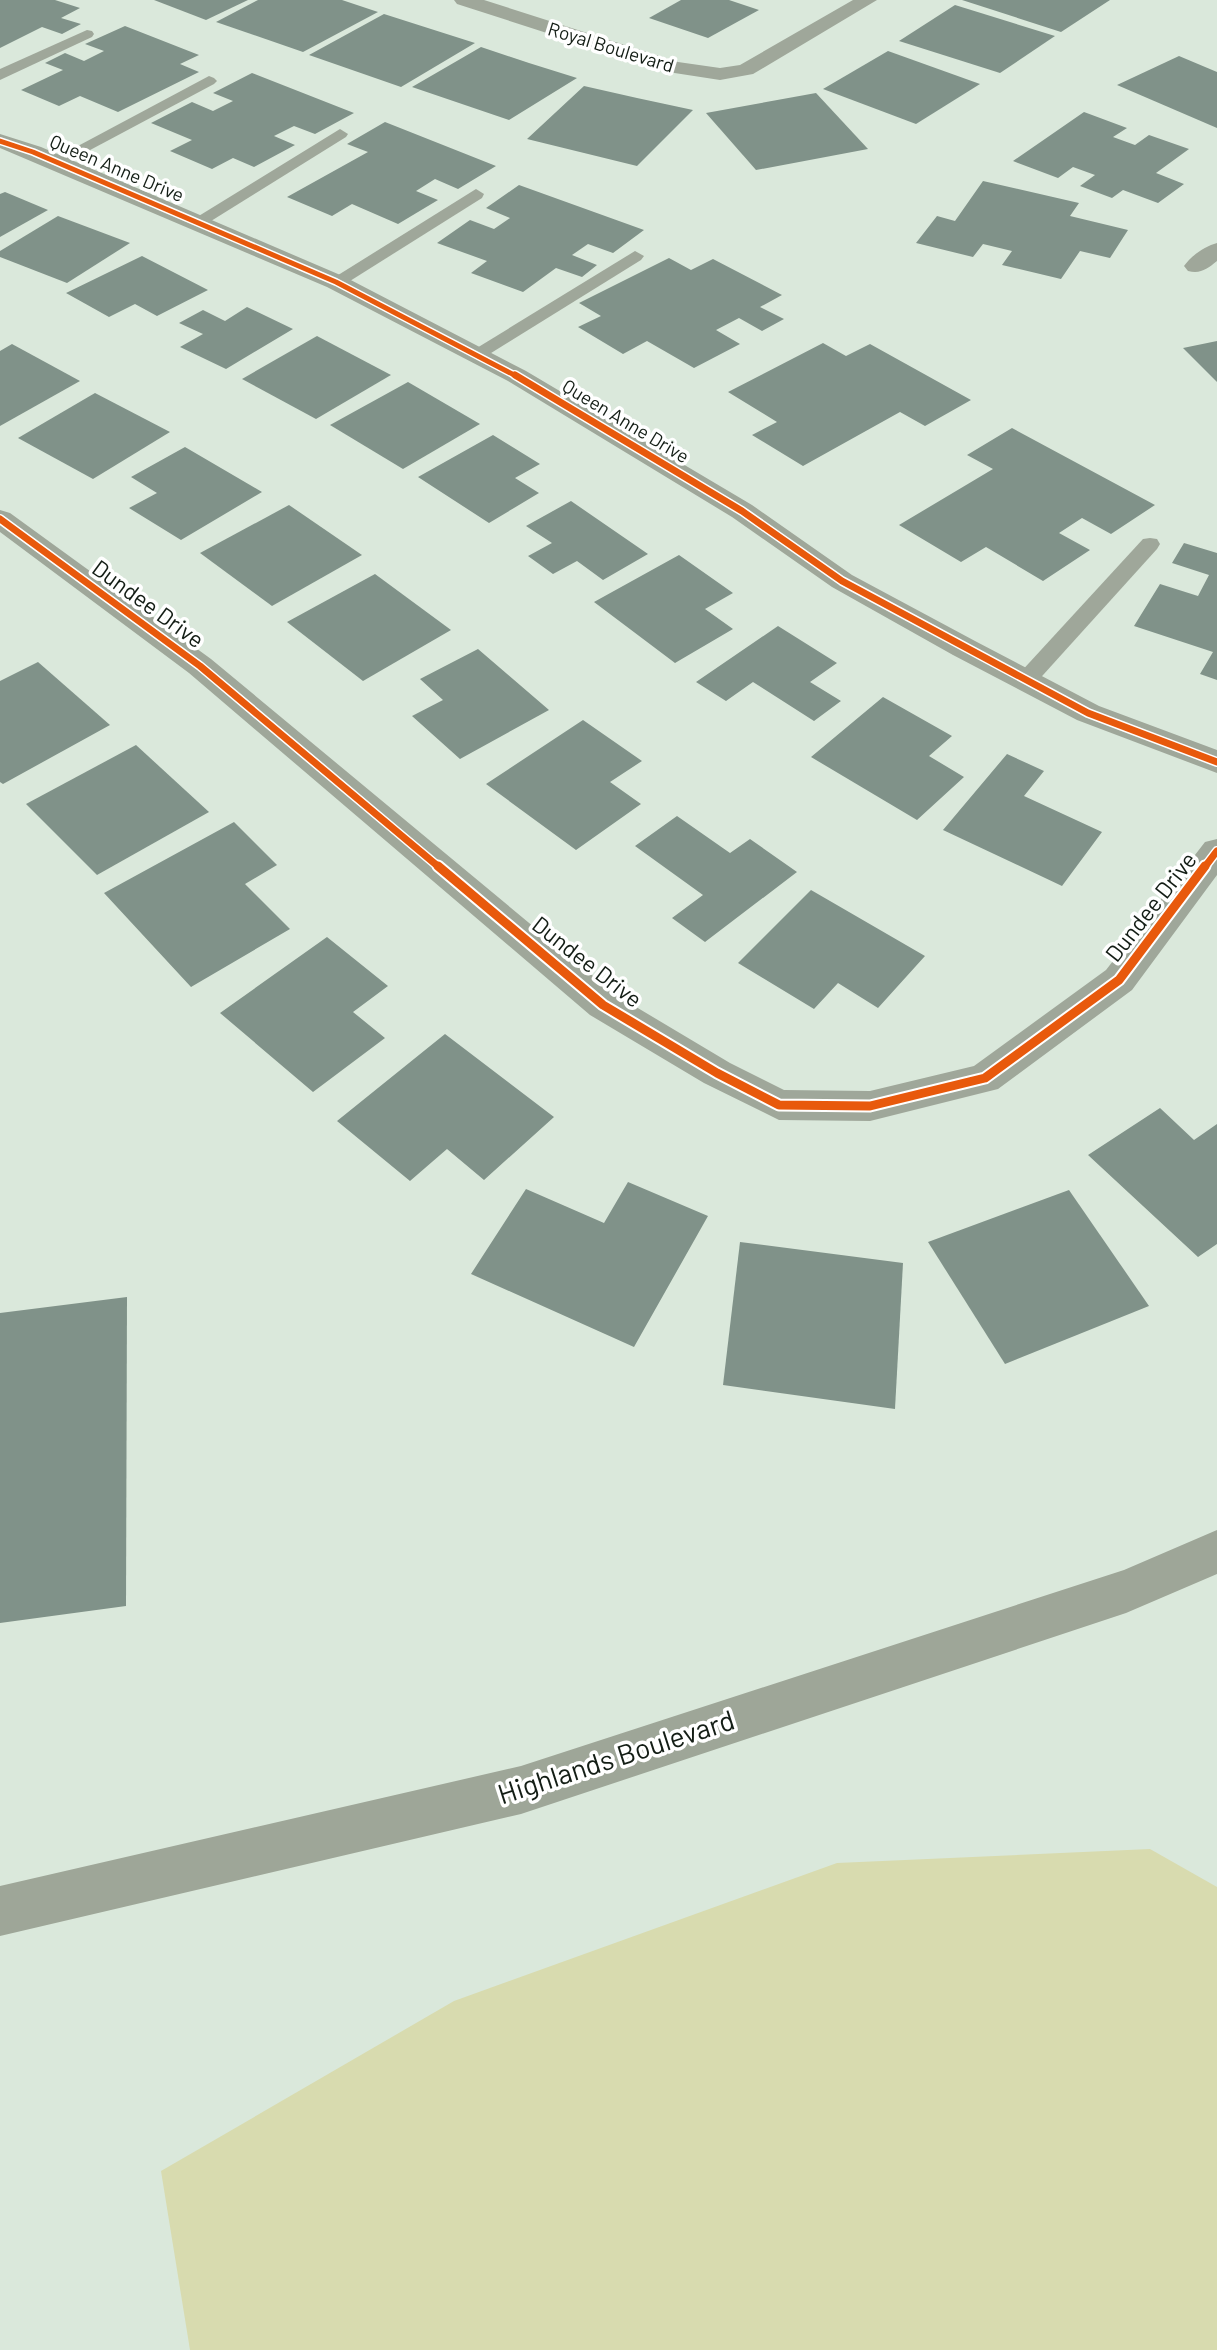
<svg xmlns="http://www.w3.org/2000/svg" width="1217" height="2350" viewBox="0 0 1217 2350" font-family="Barlow,sans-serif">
	<rect width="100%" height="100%" fill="#dae8db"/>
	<!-- green -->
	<polygon fill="#d8dbaf" points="1150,1849 1217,1887 1217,2350 190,2350 161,2171 454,2001 837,1863"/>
	<!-- building -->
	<g fill="#809289">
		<polygon points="0,0 55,0 80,8 61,18 81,24 62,34 42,27 0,48"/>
		<polygon points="154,0 248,0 206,20"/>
		<polygon points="258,0 342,0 378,12 303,52 216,22"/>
		<polygon points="681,0 729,0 759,10 708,38 649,18"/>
		<polygon points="962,0 1110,0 1061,32"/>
		<polygon points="955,5 1055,36 1000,73 899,41"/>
		<polygon points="384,14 431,29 475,43 401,87 309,55"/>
		<polygon points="125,26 199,55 180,64 199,72 118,112 80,96 59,106 21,90 63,70 45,63 65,53 84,61 104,51 85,44"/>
		<polygon points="481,47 529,63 577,78 509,120 412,87"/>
		<polygon points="888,51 980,84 916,124 823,89"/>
		<polygon points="1179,56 1217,72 1217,128 1117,85"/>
		<polygon points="252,73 354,113 315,134 294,126 274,136 295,145 254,167 233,158 212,169 170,151 192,140 151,123 192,102 213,111 233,101 213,93"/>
		<polygon points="584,86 637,98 693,110 637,166 527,139"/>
		<polygon points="816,93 868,149 756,170 706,113"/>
		<polygon points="1084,112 1127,128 1113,137 1135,145 1149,135 1189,149 1156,173 1184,184 1158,203 1123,190 1112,198 1080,186 1095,175 1073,167 1058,178 1013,161"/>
		<polygon points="385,122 496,166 458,189 435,179 416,191 438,200 398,224 352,204 332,216 287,197 368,152 347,144"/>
		<polygon points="983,181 1079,203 1070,216 1128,230 1110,258 1080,251 1061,279 1002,265 1012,251 983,244 973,257 916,243 937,216 955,221"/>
		<polygon points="519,185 644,230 613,253 588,244 572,255 597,265 582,277 556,268 523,292 471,273 487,261 437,243 470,220 494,229 510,218 486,208"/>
		<polygon points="5,192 48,210 0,237 0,194"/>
		<polygon points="58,216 130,243 67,283 0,257 0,251"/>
		<polygon points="142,256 208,290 157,316 135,304 109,317 66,293"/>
		<polygon points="669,258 691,270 713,259 782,295 760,307 784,319 762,331 739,318 716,330 740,344 694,368 647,341 623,354 578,327 601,316 579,303"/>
		<polygon points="247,307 293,329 226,369 180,347 203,334 179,323 203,310 225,321"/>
		<polygon points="317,336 391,375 316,419 242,379"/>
		<polygon points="1217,341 1217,382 1183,348"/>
		<polygon points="823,343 846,356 870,344 971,400 925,426 900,412 803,466 752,435 777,422 728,392"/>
		<polygon points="12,344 80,381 0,426 0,351"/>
		<polygon points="408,382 480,424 403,469 330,425"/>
		<polygon points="95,393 170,432 93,479 18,438"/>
		<polygon points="1012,428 1155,505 1111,534 1082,518 1059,533 1090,550 1043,581 986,547 961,562 899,525 993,469 967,455"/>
		<polygon points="493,435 540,464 515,478 539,493 489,523 418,477"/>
		<polygon points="185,447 262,492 181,540 129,508 157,493 131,477"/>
		<polygon points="571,501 648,554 603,580 577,561 553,574 528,556 552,543 526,526"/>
		<polygon points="289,505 362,555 272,606 200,553"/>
		<polygon points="1184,543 1217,553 1217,680 1200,674 1213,652 1134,626 1160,584 1198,596 1209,575 1172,563"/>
		<polygon points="679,555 733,593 705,609 733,629 675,663 594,602"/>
		<polygon points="375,574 451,630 363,681 287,622"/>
		<polygon points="778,626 837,663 810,682 841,701 814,721 753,682 726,701 696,682"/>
		<polygon points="478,649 549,710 460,759 412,716 443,700 420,679"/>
		<polygon points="38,662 110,725 3,784 0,782 0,681"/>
		<polygon points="883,697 952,736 929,756 964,777 917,820 811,757"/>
		<polygon points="583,720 642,761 610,782 641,804 576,850 486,784"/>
		<polygon points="136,745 209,812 97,875 26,804"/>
		<polygon points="1007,754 1044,771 1024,796 1102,832 1062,886 943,830"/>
		<polygon points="677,816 730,853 750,839 797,872 705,942 672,918 703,895 635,846"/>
		<polygon points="234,822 277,865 245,884 290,929 191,987 104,893"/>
		<polygon points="811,890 925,956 878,1008 838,983 814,1009 738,963"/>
		<polygon points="327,937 388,986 353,1012 385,1038 313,1092 220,1013"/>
		<polygon points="445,1034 554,1117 484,1180 447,1149 410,1181 337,1121"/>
		<polygon points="1160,1108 1194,1140 1217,1124 1217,1244 1198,1257 1088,1155"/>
		<polygon points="628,1182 708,1216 634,1347 471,1274 526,1189 604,1223"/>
		<polygon points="1069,1190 1149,1306 1005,1364 928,1242"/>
		<polygon points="740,1242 903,1263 895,1409 723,1385"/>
		<polygon points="127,1297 126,1606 0,1623 0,1313"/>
	</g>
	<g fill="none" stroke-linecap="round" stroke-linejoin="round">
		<!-- lane -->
		<g fill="#9fa79a" fill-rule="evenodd">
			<polygon points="87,30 92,31 94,34 92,37 0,80 0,69"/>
			<polygon points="209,76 214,78 217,81 214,84 62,165 50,165 48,162"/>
			<polygon points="340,129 348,134 346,137 203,226 191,226 189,222"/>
			<polygon points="476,189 484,194 482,198 342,286 330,286 327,282"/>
			<polygon points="635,251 644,256 641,260 483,358 476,360 467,354"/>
			<polygon points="1150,538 1157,539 1160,544 1157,549 1034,685 1026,687 1018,685 1015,680 1018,675 1143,539"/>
		</g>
		<!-- street -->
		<g fill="#9fa79a" fill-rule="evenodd">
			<polygon points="454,0 484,0 678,62 720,68 740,65 853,0 877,0 753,74 720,80 668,72 457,4"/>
			<polygon points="0,134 41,147 345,277 526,371 752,505 852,575 975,641 1099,706 1217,750 1217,773 1077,720 953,655 832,587 732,517 508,381 327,287 0,148"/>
			<path d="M1217 243V261C1207 269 1201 274 1188 271L1184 266C1191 256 1205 246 1217 243Z"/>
			<polygon points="0,510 10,513 211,659 616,995 730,1063 784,1090 870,1091 974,1066 1106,970 1205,842 1217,839 1217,875 1132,990 998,1089 870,1121 779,1120 704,1083 590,1015 189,673 0,532"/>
		</g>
		<!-- secondary -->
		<polygon fill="#9ea698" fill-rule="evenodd" points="1217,1530 1217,1574 1126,1613 521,1814 0,1936 0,1886 521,1766 1124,1570"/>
		<!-- cycleway-far2 casing -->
		<g stroke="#fff" stroke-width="8">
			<polyline id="cycleway-far2" points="0,141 33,152 336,282 518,377"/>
		</g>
		<!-- cycleway-far1 casing -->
		<g stroke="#fff" stroke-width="10">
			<g id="cycleway-far1">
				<polyline points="515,375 742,511 842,581 1088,713 1217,762"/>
				<polyline points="0,519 200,666 440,868"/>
				<polyline points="1204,868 1217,851"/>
			</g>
		</g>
		<!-- cycleway casing -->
		<g stroke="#fff" stroke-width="13">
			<polyline id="cycleway" points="438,866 603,1005 717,1073 779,1105 870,1106 985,1078 1119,980 1205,866"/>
		</g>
		<!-- cycleway-far2 -->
		<use href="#cycleway-far2" stroke="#e8590c" stroke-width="5"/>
		<!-- cycleway-far1 -->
		<use href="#cycleway-far1" stroke="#e8590c" stroke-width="7"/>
		<!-- cycleway -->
		<use href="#cycleway" stroke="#e8590c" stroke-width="9"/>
	</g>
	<g text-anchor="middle" stroke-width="7" stroke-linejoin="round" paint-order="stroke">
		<!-- far-street labels -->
		<g font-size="19" fill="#131d15" stroke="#fff">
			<text transform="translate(611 47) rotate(17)" y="7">Royal Boulevard</text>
			<text transform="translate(117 168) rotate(23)" y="7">Queen Anne Drive</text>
			<text transform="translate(626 421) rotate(31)" y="7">Queen Anne Drive</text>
		</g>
		<!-- street labels -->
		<g font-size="23" fill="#131d15" stroke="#fff">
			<text transform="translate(148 604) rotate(36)" y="8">Dundee Drive</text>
			<text transform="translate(1151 907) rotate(-52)" y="8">Dundee Drive</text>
			<text transform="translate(587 962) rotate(38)" y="8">Dundee Drive</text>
		</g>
		<!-- near-street labels -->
		<g font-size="28" fill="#131d15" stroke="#fff">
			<text transform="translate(616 1757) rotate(-18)" y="10">Highlands Boulevard</text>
		</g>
	</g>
</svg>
